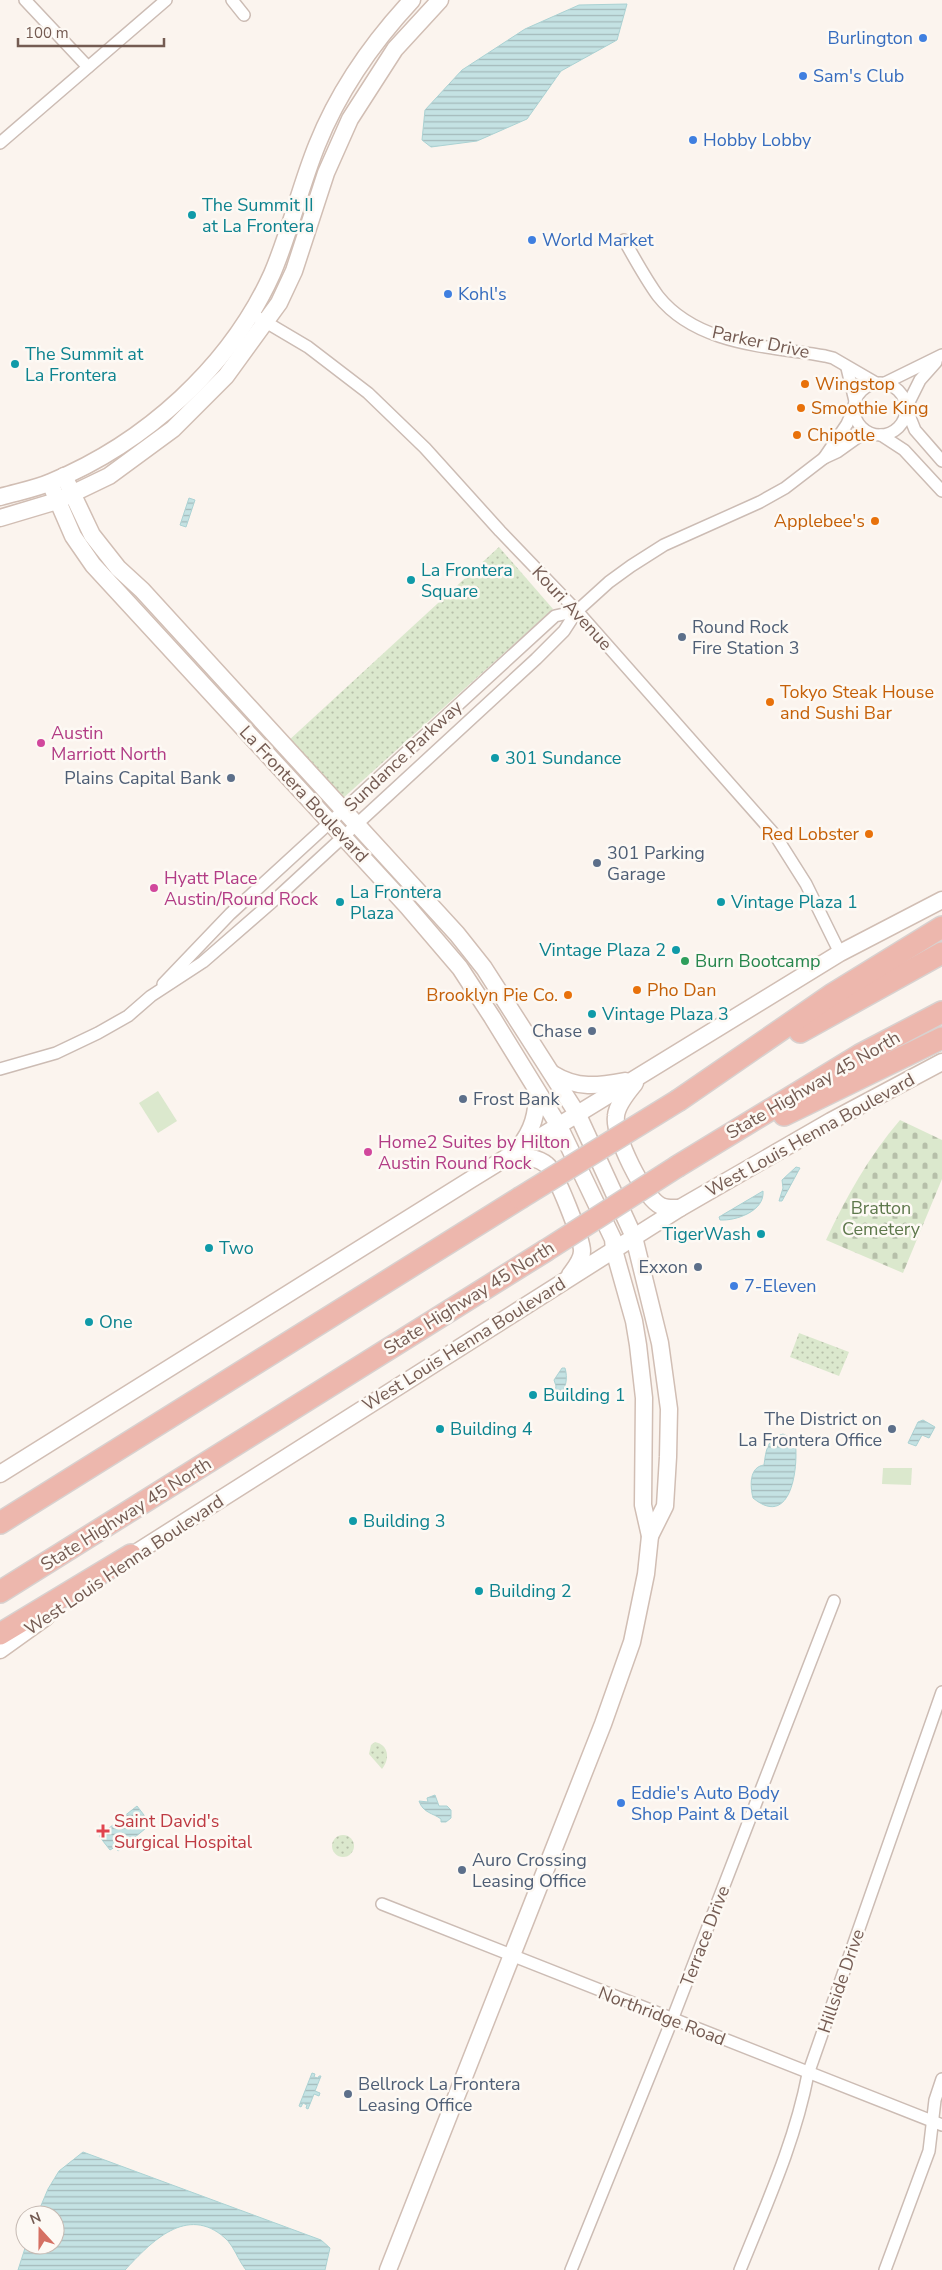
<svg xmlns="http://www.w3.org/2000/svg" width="942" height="2270" viewBox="0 0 942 2270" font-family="'Nunito Sans',sans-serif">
	<defs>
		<pattern id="cemetery-stones" width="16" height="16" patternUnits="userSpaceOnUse" patternTransform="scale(1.25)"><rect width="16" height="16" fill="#dbe8cd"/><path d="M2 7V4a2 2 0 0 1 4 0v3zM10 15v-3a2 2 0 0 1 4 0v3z" fill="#b6bfa9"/></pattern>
		<pattern id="park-dots" width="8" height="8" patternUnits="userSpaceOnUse" patternTransform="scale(1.25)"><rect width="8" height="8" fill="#dbe8cd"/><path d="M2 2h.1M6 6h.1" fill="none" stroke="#b6bfa9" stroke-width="1.8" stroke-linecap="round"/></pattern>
		<pattern id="water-rules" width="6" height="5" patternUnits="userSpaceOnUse" patternTransform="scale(1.25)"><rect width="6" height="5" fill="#c4e2e3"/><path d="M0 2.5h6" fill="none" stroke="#a4babb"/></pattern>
	</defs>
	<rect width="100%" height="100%" fill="#fbf4ee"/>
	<!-- grass -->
	<g fill="#dbe8cd">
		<polygon points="158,1091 177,1121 158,1133 139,1103"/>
		<polygon points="883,1468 912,1468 911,1485 882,1484"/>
	</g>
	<!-- cemetery -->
	<path fill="url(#cemetery-stones)" d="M900 1120 942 1140V1179L903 1273 826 1240C846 1197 869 1156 900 1120Z"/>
	<!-- park -->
	<g fill="url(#park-dots)">
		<polygon points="499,547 553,609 341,800 287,742"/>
		<polygon points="799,1333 849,1352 839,1376 790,1357"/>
		<path d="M375 1742C389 1745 390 1759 382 1769L369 1754 371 1745Z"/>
		<circle cx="343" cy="1846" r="11"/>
	</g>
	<!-- water -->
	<g fill="url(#water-rules)" stroke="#abd2d3">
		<polygon points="627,4 617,40 561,71 527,119 477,141 431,147 422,140 425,110 462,70 525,29 579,5"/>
		<polygon points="189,498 195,500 186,527 180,525"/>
		<polygon points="796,1167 800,1168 782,1201 779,1201 783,1188 782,1180"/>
		<path d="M763 1191C765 1211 736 1221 720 1220L719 1217Z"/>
		<path d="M562 1368H565C568 1378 566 1388 560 1395L555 1392 556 1386 554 1380Z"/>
		<polygon points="923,1420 935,1427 929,1438 922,1435 916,1446 908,1443 918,1422"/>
		<path d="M783 1434 795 1440C799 1465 792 1530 753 1498 750 1486 749 1467 764 1465 766 1450 767 1439 783 1434Z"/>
		<path d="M435 1795 439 1806H447L451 1810V1818L446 1822H441V1819C433 1813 423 1813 419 1801L428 1802 427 1798Z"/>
		<polygon points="137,1806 151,1824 118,1851 115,1847 110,1850 99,1836"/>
		<polygon points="312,2073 315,2074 314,2077 318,2078 319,2076 321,2076 315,2091 320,2093 319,2096 314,2094 308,2109 306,2108 307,2105 303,2103 301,2107 299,2106"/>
		<path d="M83 2152 321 2240 330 2248 325 2270H246C238 2260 234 2246 225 2238 187 2204 151 2242 125 2270H18L26 2245H55V2215H37L48 2189 59 2171Z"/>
	</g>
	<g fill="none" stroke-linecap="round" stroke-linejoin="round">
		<!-- street casing -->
		<g stroke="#ccbcb4" stroke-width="14">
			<g id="street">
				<polyline points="25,0 88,67"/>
				<polyline points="232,0 244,15"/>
				<polyline points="0,143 166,0"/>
				<path d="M624 240C635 259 645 278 658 296 697 345 767 346 825 356L833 358 876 383"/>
				<polyline points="259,318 308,347 368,393 425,448 500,531 577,611 775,835 806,884 840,953"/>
				<polyline points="847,368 855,401"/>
				<circle cx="880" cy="409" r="26"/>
				<polyline points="885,383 942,355"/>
				<polyline points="907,406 920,380 936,362"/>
				<polyline points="907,410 915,430 942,461"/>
				<polyline points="881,435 904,450 942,491"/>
				<polyline points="824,458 847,424 854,408"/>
				<polyline points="163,984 230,914 555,616 577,611"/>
				<polyline points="0,1069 56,1053 98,1033 128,1016 151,996 203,962 280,895 536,659 564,631 577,611 609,582 631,566 664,545 760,502 785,488 824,458 837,452 858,437 869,433"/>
				<polyline points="382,1904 942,2125"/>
				<polyline points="571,2270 672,2020 834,1601"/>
				<path d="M740 2270C766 2205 795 2142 808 2074L942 1692"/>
				<polyline points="885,2270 929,2151 935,2100 942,2079"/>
			</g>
		</g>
		<!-- secondary casing -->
		<g stroke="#d1beb4" stroke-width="19">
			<g id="secondary">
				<polyline points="64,476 92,535 118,568 142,590 457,934 484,968 578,1115 634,1237 660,1343 669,1409 668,1457 665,1506 650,1536"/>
				<polyline points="50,483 73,536 93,565 407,906 460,968 492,1017 559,1126 613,1239 614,1250 634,1321 638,1345 644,1398 643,1505 650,1536 646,1574 632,1642 603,1724 388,2270"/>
				<path d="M0 497C17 492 35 489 51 482 145 443 230 367 272 274 290 232 300 187 317 145 339 90 372 43 412 0"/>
				<polyline points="0,518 57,501 109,476 173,429 226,376 279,303 294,271 326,173 350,119 395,49 440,0"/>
				<path d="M553 1074C577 1089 598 1086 625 1081"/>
				<path d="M635 1083C628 1092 617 1104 616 1116 613 1135 644 1198 661 1206 667 1209 674 1208 680 1208"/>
				<path d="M519 1147C533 1130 537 1113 537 1092"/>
				<path d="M510 1156C523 1157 536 1156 547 1165 556 1172 582 1239 582 1251 582 1260 575 1268 570 1275"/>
				<polyline points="0,1474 470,1180 840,953 942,900"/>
				<polyline points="123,1561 680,1208 831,1121 942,1062"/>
				<polyline points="0,1650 46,1617"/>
			</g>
		</g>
		<!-- highway casing -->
		<g stroke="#d8d1cf" stroke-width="24">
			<g id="highway">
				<polyline points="800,1032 942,953"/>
				<polyline points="679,1100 833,994 942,927"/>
				<polyline points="784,1115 942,1038"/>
				<polyline points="678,1166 860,1055 942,1012"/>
				<polyline points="0,1523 520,1198"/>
				<polyline points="0,1592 545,1251"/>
				<polyline points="0,1634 131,1555"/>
			</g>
		</g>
		<!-- street -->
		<use href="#street" stroke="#fff" stroke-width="11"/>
		<!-- secondary -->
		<use href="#secondary" stroke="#fff" stroke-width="16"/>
		<!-- highway -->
		<use href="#highway" stroke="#edb7ad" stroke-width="21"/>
		<!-- highway-bridge casing -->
		<g stroke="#d8d1cf" stroke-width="24" stroke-linecap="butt">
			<g id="highway-bridge">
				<polyline points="520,1198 679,1100"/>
				<polyline points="545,1251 678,1166"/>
			</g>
		</g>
		<!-- highway-bridge -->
		<use href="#highway-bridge" stroke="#edb7ad" stroke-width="21"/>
	</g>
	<!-- markers -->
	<g fill="#3f7fe0" stroke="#fdf9f4" stroke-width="2">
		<circle cx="923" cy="38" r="5"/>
		<circle cx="803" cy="76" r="5"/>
		<circle cx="693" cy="140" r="5"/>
		<circle cx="532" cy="240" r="5"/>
		<circle cx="448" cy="294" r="5"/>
		<circle cx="734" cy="1286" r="5"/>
		<circle cx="621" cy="1803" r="5"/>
	</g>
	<g fill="#0f9aa8" stroke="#fdf9f4" stroke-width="2">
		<circle cx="192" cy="215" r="5"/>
		<circle cx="15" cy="364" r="5"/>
		<circle cx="411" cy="580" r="5"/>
		<circle cx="495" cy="758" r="5"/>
		<circle cx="340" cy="902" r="5"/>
		<circle cx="721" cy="902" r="5"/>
		<circle cx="676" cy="950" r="5"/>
		<circle cx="592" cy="1014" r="5"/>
		<circle cx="761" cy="1234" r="5"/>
		<circle cx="209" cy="1248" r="5"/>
		<circle cx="89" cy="1322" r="5"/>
		<circle cx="533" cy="1395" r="5"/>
		<circle cx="440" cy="1429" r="5"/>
		<circle cx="353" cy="1521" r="5"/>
		<circle cx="479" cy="1591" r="5"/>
	</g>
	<g fill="#e8710a" stroke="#fdf9f4" stroke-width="2">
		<circle cx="805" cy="384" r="5"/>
		<circle cx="801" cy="408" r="5"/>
		<circle cx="797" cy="435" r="5"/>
		<circle cx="875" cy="521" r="5"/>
		<circle cx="770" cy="702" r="5"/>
		<circle cx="869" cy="834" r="5"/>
		<circle cx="637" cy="990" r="5"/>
		<circle cx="568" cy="995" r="5"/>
	</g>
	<g fill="#5c6f8a" stroke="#fdf9f4" stroke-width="2">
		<circle cx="682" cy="637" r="5"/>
		<circle cx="231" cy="778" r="5"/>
		<circle cx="597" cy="863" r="5"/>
		<circle cx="592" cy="1031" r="5"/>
		<circle cx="463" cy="1099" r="5"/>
		<circle cx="698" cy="1267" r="5"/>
		<circle cx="892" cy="1429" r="5"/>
		<circle cx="462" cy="1870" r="5"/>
		<circle cx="348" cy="2094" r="5"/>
	</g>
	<g fill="#d1479c" stroke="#fdf9f4" stroke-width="2">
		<circle cx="41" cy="743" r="5"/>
		<circle cx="154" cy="888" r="5"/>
		<circle cx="368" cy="1152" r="5"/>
	</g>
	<circle fill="#2e9e5b" stroke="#fdf9f4" stroke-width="2" cx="685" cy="961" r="5"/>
	<path fill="#e0444e" stroke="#fdf9f4" stroke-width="2" d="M100.5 1823.5h5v5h5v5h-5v5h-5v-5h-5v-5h5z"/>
	<g text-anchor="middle" stroke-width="5" stroke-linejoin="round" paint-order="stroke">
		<!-- shop labels -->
		<g font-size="18" fill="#366cbe" stroke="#fdf9f4" text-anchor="start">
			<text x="913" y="44" text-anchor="end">Burlington</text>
			<text x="813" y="82">Sam's Club</text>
			<text x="703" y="146">Hobby Lobby</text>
			<text x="542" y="246">World Market</text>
			<text x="458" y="300">Kohl's</text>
			<text x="744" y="1292">7-Eleven</text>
			<text x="631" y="1799">Eddie's Auto Body<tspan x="631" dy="21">Shop Paint &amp; Detail</tspan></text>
		</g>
		<!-- culture labels -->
		<g font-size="18" fill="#0d838f" stroke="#fdf9f4" text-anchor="start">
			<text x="202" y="211">The Summit II<tspan x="202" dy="21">at La Frontera</tspan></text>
			<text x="25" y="360">The Summit at<tspan x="25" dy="21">La Frontera</tspan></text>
			<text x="421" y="576">La Frontera<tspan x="421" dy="21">Square</tspan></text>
			<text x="505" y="764">301 Sundance</text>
			<text x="350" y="898">La Frontera<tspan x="350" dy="21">Plaza</tspan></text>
			<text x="731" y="908">Vintage Plaza 1</text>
			<text x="666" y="956" text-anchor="end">Vintage Plaza 2</text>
			<text x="602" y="1020">Vintage Plaza 3</text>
			<text x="751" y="1240" text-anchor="end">TigerWash</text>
			<text x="219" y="1254">Two</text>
			<text x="99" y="1328">One</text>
			<text x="543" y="1401">Building 1</text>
			<text x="450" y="1435">Building 4</text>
			<text x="363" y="1527">Building 3</text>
			<text x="489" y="1597">Building 2</text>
		</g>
		<!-- street labels -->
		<g font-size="18" fill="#745b52" stroke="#fdf9f4">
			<text transform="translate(761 342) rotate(12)" y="6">Parker Drive</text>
			<text transform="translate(572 608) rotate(47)" y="6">Kouri Avenue</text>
			<text transform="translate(403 756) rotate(-43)" y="6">Sundance Parkway</text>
			<text transform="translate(304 794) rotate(47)" y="6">La Frontera Boulevard</text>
			<text transform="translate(813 1085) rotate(-30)" y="6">State Highway 45 North</text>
			<text transform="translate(810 1135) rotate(-29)" y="6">West Louis Henna Boulevard</text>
			<text transform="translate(469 1298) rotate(-32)" y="6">State Highway 45 North</text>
			<text transform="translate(464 1344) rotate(-32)" y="6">West Louis Henna Boulevard</text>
			<text transform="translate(126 1514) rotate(-32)" y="6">State Highway 45 North</text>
			<text transform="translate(124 1565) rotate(-34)" y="6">West Louis Henna Boulevard</text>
			<text transform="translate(705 1936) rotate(-69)" y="6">Terrace Drive</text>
			<text transform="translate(841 1981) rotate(-71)" y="6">Hillside Drive</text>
			<text transform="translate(662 2016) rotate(21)" y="6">Northridge Road</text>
		</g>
		<!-- food labels -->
		<g font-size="18" fill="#c56008" stroke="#fdf9f4" text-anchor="start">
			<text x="815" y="390">Wingstop</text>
			<text x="811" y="414">Smoothie King</text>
			<text x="807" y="441">Chipotle</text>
			<text x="865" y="527" text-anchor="end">Applebee's</text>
			<text x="780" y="698">Tokyo Steak House<tspan x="780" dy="21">and Sushi Bar</tspan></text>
			<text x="859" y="840" text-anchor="end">Red Lobster</text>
			<text x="647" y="996">Pho Dan</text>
			<text x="558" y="1001" text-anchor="end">Brooklyn Pie Co.</text>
		</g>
		<!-- service labels -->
		<g font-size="18" fill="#4e5e75" stroke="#fdf9f4" text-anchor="start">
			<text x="692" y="633">Round Rock<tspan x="692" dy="21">Fire Station 3</tspan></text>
			<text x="221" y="784" text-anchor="end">Plains Capital Bank</text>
			<text x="607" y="859">301 Parking<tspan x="607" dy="21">Garage</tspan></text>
			<text x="582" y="1037" text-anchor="end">Chase</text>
			<text x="473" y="1105">Frost Bank</text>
			<text x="688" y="1273" text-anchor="end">Exxon</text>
			<text x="882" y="1425" text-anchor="end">The District on<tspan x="882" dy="21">La Frontera Office</tspan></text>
			<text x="472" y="1866">Auro Crossing<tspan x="472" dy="21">Leasing Office</tspan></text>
			<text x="358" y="2090">Bellrock La Frontera<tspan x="358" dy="21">Leasing Office</tspan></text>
		</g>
		<!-- hotel labels -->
		<g font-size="18" fill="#b23c85" stroke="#fdf9f4" text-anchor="start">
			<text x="51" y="739">Austin<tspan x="51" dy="21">Marriott North</tspan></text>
			<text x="164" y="884">Hyatt Place<tspan x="164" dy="21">Austin/Round Rock</tspan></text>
			<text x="378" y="1148">Home2 Suites by Hilton<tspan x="378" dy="21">Austin Round Rock</tspan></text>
		</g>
		<!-- leisure labels -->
		<g font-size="18" fill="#27864d" stroke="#fdf9f4" text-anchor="start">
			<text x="695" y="967">Burn Bootcamp</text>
		</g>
		<!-- park labels -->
		<g font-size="18" fill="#5e784c" stroke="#fdf9f4">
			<text x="881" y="1214">Bratton<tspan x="881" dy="21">Cemetery</tspan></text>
		</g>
		<!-- health labels -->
		<g font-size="18" fill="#be3a42" stroke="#fdf9f4" text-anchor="start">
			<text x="114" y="1827">Saint David's<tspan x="114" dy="21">Surgical Hospital</tspan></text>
		</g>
	</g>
	<!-- north arrow -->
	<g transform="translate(40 2230) rotate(339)"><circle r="24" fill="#fdf9f4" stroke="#c6bab3"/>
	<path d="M0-4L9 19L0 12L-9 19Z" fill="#d57063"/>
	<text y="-8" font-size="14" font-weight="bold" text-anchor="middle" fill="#745b52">N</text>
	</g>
	<!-- scale -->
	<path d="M18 38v8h146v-8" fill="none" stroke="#745b52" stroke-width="2.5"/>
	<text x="25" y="38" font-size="15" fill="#745b52" stroke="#fdf9f4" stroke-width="4" paint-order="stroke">100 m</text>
</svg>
